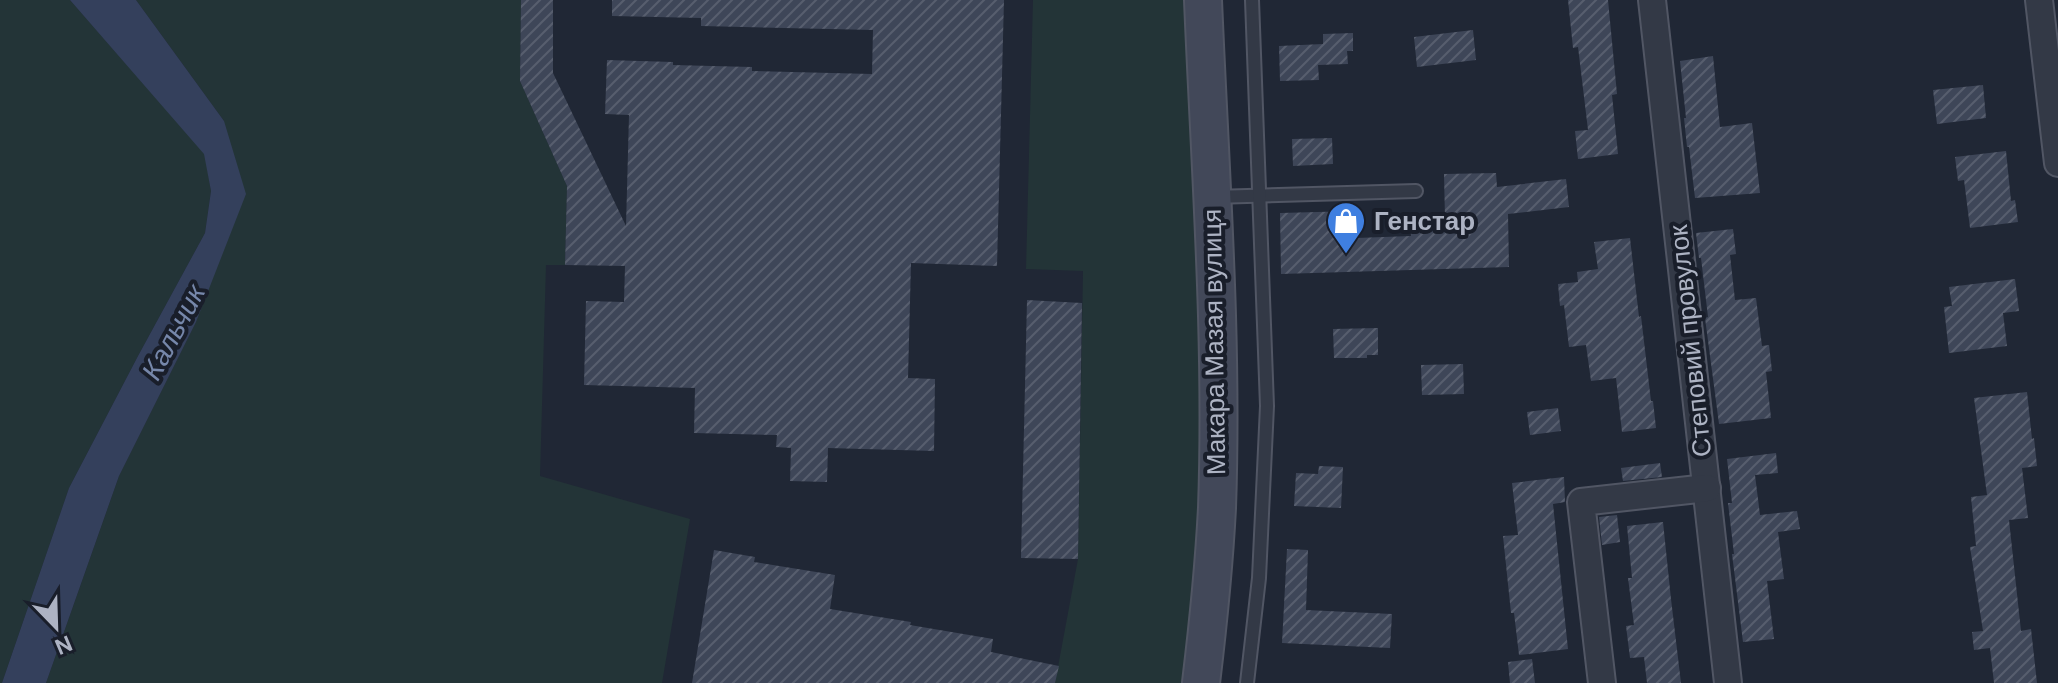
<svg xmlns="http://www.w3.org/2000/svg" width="2058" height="683" viewBox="0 0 2058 683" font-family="'DM Sans',sans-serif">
	<defs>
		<pattern id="building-hatch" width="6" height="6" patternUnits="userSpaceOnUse" patternTransform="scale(2)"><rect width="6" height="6" fill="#3e4658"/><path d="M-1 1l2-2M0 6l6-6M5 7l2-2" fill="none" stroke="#575e6e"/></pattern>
	</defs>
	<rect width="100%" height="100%" fill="#202735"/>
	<!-- green -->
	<g fill="#233437">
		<polygon points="0,0 70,0 205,154 211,191 205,233 138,356 69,488 2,683 0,683"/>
		<polygon points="136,0 521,0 520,81 567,186 565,265 546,265 540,476 690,519 662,683 46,683 119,476 196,322 224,121"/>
		<polygon points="1033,0 1193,0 1208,347 1193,683 1055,683 1078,559 1083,271 1026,269"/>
	</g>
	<!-- water -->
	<polygon fill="#34405c" points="70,0 136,0 224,121 246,194 196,322 119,476 46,683 2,683 69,488 138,356 205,233 211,191 204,154"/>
	<!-- building -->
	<g fill="url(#building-hatch)">
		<polygon points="521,0 553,0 553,73 626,226 629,115 605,114 607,60 673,62 673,65 752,67 752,71 872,74 873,30 701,26 701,18 612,16 612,0 1004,0 997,266 911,263 908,378 935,379 934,451 828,448 827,482 790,481 791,448 776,447 777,435 694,433 695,388 584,385 586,301 624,302 625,266 565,265 567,186 520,81"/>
		<polygon points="1568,0 1608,0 1617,94 1612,95 1618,154 1578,159 1575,131 1588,130 1578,47 1573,48"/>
		<polygon points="1473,30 1476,60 1417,67 1414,37"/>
		<polygon points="1353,33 1353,51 1347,51 1348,64 1318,65 1319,80 1280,81 1279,46 1323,44 1323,34"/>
		<polygon points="1713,56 1720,127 1752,123 1760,193 1695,198 1689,147 1687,147 1684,118 1686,118 1680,61"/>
		<polygon points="1983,85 1986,118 1937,124 1933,90"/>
		<polygon points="1332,138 1333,164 1293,166 1292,139"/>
		<polygon points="2006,151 2011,201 2015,200 2018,222 1970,228 1964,180 1958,181 1955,157"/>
		<polygon points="1496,173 1497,187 1566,179 1569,207 1508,214 1509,267 1281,274 1280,213 1355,211 1356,238 1411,236 1410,221 1445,219 1444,174"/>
		<polygon points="1733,229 1736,254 1730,255 1735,300 1756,298 1762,346 1769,345 1772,371 1766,372 1771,418 1719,424 1705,318 1708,317 1701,258 1699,258 1696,233"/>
		<polygon points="1630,238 1639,317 1641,316 1651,401 1653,401 1656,428 1622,432 1616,378 1591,381 1586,345 1569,347 1564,305 1560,306 1558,284 1578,282 1577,272 1598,269 1594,242"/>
		<polygon points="2015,279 2019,311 2003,313 2007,346 1949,353 1944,307 1952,306 1949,287"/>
		<polygon points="1027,300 1082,303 1078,559 1021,558"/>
		<polygon points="1378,328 1378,355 1367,355 1367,358 1334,358 1333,329"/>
		<polygon points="1463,364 1464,394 1422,395 1421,365"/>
		<polygon points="2027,392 2032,439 2034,438 2037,466 2022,468 2028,518 2009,520 2021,631 2031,629 2037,683 1994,683 1990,648 1974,650 1972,632 1983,631 1970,547 1976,546 1971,497 1987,495 1974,398"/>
		<polygon points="1558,408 1561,431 1530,435 1527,412"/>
		<polygon points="1776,453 1778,473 1755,475 1760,515 1797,511 1800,529 1778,532 1784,579 1767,581 1774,639 1743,642 1732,554 1734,554 1728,503 1732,503 1727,459"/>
		<polygon points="1660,463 1662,477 1623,481 1621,468"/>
		<polygon points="1319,466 1343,467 1341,508 1294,506 1296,473 1318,474"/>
		<polygon points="1564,477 1565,502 1553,504 1568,649 1519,655 1514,613 1511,613 1503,536 1518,535 1512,483"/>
		<polygon points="1617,515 1620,542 1602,545 1599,517"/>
		<polygon points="1663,522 1671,599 1681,683 1647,683 1644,657 1630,658 1626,626 1634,625 1628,578 1632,578 1627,526"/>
		<polygon points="1287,549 1308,550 1306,610 1392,614 1390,648 1282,643"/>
		<polygon points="714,550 755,557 754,562 835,575 830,609 911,622 910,625 993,639 991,652 1059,666 1055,683 692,683"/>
		<polygon points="1532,659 1535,683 1510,683 1508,662"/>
	</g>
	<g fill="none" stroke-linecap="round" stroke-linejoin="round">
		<!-- service casing -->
		<g stroke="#515664" stroke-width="16">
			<g id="service">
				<polyline points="1214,197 1416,191"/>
				<polyline points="1247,683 1259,578 1267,406 1252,0"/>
			</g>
		</g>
		<!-- minor casing -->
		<g stroke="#515664" stroke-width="30">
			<g id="minor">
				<polyline points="1652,0 1728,683"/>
				<polyline points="2039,0 2058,163"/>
				<polyline points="1602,683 1581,502 1707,488"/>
			</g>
		</g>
		<!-- secondary casing -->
		<g stroke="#515664" stroke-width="40">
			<path id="secondary" d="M1201 683C1208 625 1214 566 1217 508 1223 339 1210 169 1203 0"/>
		</g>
		<!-- service -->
		<use href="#service" stroke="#333946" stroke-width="12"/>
		<!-- minor -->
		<use href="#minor" stroke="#333946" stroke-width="26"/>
		<!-- secondary -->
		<use href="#secondary" stroke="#424859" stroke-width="36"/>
	</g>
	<!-- icons -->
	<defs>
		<g id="shop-pin" transform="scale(2)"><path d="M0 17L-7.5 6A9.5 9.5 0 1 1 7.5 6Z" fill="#3f7fe0" stroke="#191e2a"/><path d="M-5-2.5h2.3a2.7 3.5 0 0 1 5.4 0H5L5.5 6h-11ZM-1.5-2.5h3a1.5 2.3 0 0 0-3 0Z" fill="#fff"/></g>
	</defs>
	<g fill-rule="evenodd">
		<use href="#shop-pin" x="1346" y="221"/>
	</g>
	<g text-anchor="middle" stroke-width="8" stroke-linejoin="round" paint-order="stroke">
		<!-- poi labels -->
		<g font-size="26" font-weight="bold" fill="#adb3c3" stroke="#191e2a" text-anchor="start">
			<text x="1374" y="230">Генстар</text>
		</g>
		<!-- street labels -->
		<g font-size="26" fill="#adb3c3" stroke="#191e2a">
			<text transform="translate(1690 341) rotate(-96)" y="9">Степовий провулок</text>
			<text transform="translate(1214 342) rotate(-91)" y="9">Макара Мазая вулиця</text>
		</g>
		<!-- water labels -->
		<g font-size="28" font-style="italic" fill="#7687aa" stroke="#191e2a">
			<text transform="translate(173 332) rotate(-62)" y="10">Кальчик</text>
		</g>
	</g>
	<!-- north arrow -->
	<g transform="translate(56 627) rotate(157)" stroke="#191e2a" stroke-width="6" paint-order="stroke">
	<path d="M0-6L14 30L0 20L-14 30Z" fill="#adb3c3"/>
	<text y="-12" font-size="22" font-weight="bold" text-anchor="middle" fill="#adb3c3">N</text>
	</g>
</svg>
